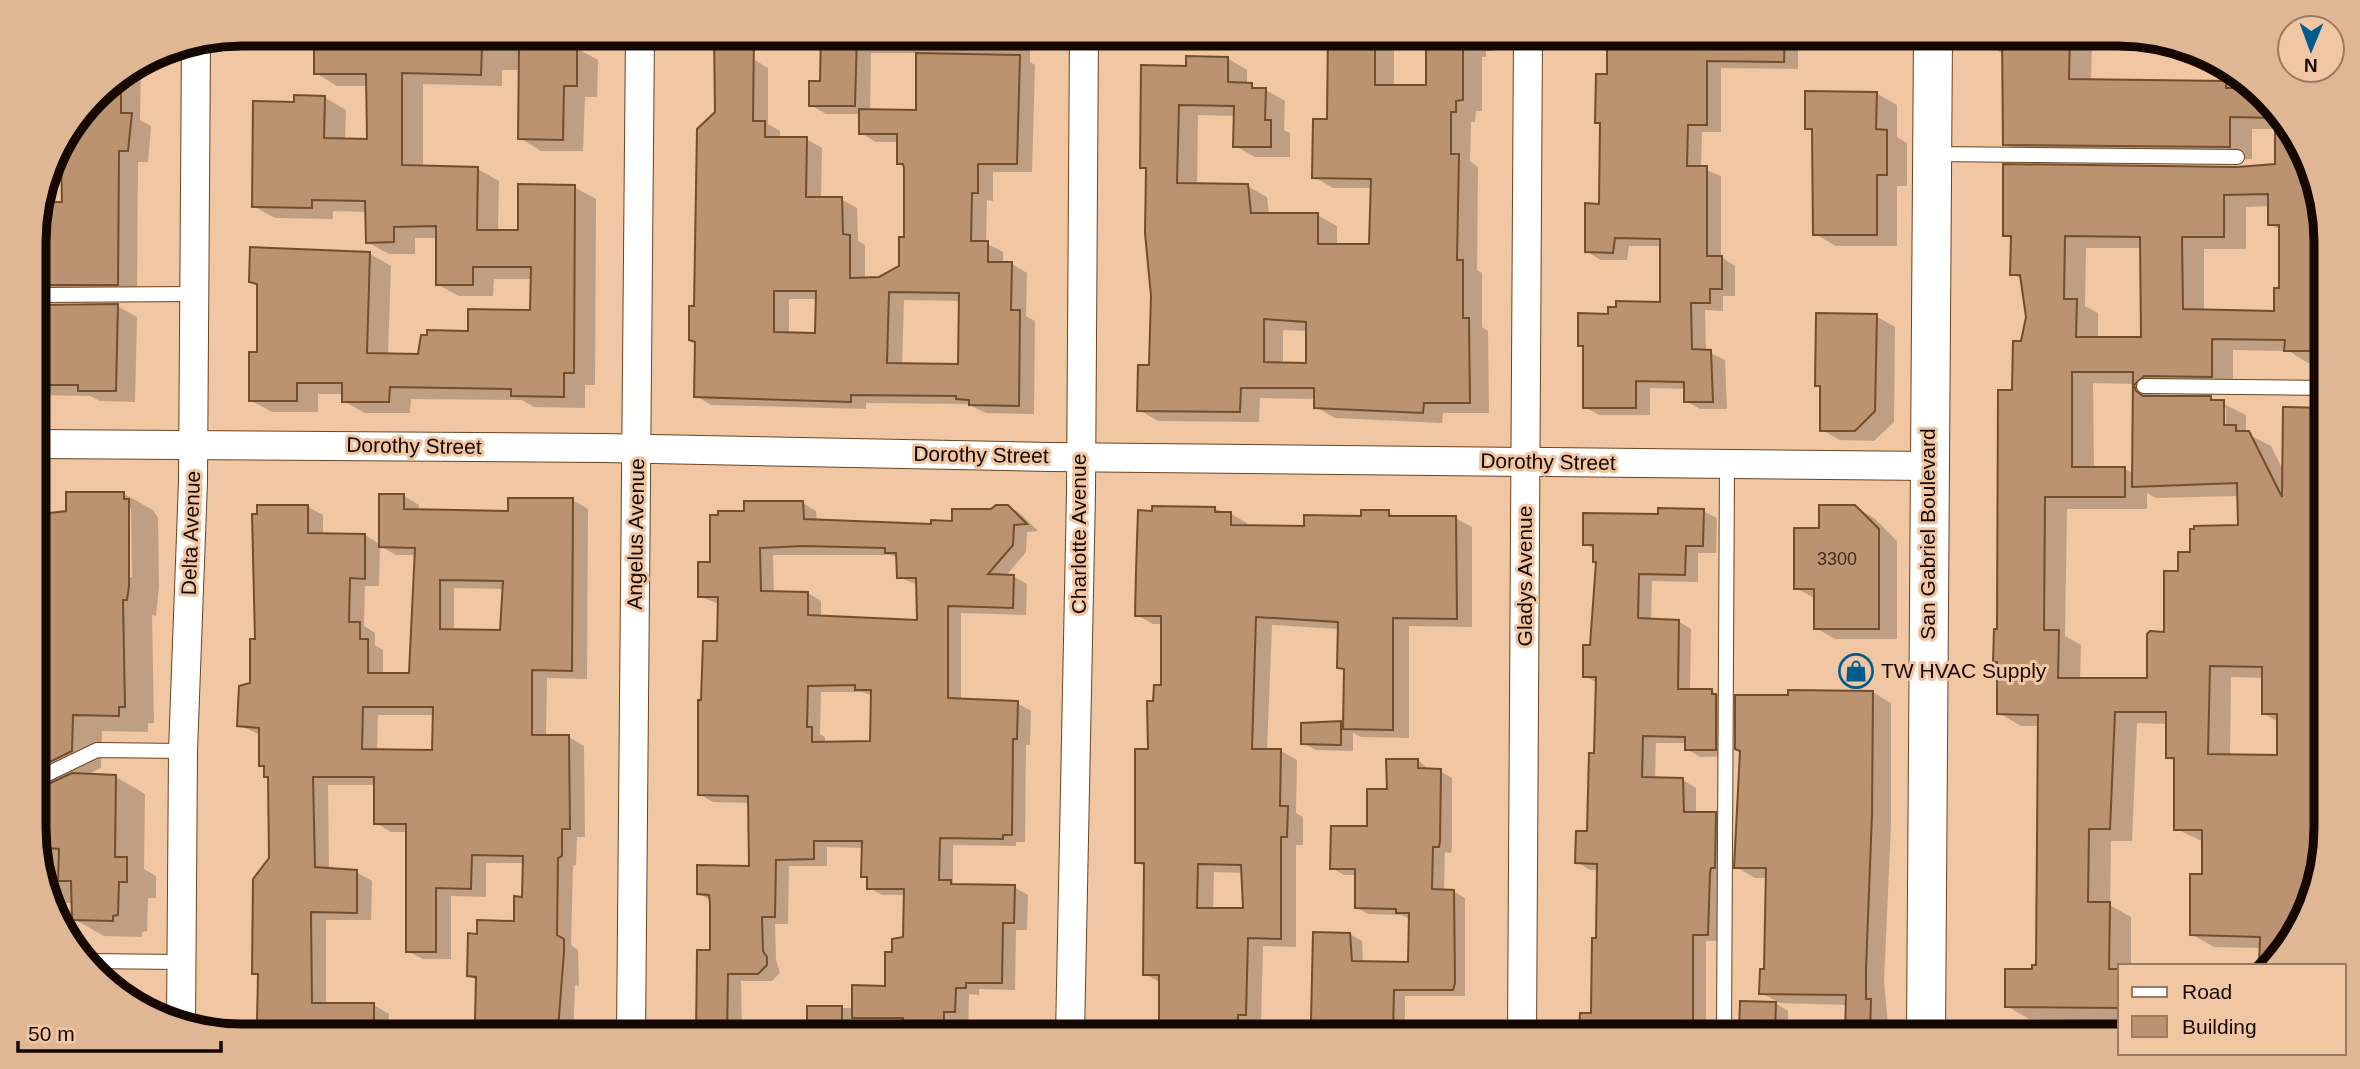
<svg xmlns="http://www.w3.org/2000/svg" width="2360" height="1069" viewBox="0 0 2360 1069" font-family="Arial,sans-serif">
	<rect width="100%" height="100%" fill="#f1c6a2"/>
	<!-- shadow -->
	<g fill="#0003" fill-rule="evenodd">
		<polygon points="316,33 556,33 556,48 576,48 598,60 597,97 585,97 583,151 541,151 520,138 520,70 502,70 502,86 423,84 423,167 478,169 499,181 498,231 520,231 574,187 596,199 595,385 585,385 585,408 534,407 522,400 411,399 410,413 365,413 343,401 343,394 318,394 318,412 272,412 250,400 258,353 259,286 251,281 370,254 391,266 388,355 419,356 469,332 532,312 533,279 494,279 493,296 459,296 437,284 438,238 415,238 415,254 389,254 367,242 367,212 333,211 333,219 275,218 253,206 295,104 324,97 346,110 345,140 369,140 368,86 337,86 316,73"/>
		<path d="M767 33H1030V62L1035 65 1032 172H993V201L987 200 986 243 1003 252V264H1012L1027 273 1026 316 1035 321 1034 414 986 413 967 404 866 403V409L711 405 696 396 695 307 716 112 753 59 768 68V124L780 131V139H806L822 148 821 199H841L857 208 858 241 865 245V279H880L900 267 906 239V167L898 163 899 142H876L861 133V114H826L810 105 822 83V42L780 41ZM871 53H918L917 112 870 111ZM789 299H817V335L789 334ZM904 300 960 301V366L902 365Z"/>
		<path d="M1330 33H1493V51H1486V57H1482V111H1476L1475 122H1471L1470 161 1478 167 1477 270 1482 273V327L1488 331 1489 413H1443L1442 423 1335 418 1316 407V399L1260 398 1259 422 1158 421 1139 410 1151 367 1153 296 1148 170 1142 167 1187 67 1227 58 1247 70V85L1266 90 1285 101 1284 130 1290 133V157H1255L1235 146 1236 116 1198 115 1197 185 1247 186 1267 197 1269 215H1317L1337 226V246H1371L1372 188H1333L1314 177 1329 121ZM1399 39H1421L1428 46V87H1394V50H1399ZM1283 330 1307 331V365L1283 364Z"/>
		<polygon points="1607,33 1892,33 1892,45 1798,45 1798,69 1721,68 1721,132 1702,132 1701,168 1721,176 1721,257 1735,266 1735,296 1723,296 1723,311 1705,310 1706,351 1725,360 1727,409 1700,409 1686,401 1686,389 1650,388 1650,415 1599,415 1585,407 1585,348 1580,345 1610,316 1662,304 1662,246 1629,246 1627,260 1601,260 1586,251 1601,205 1602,125 1597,122 1609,76"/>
		<path d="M1999 33H2101L2100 42H2092L2091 81 2226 82V70L2284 115 2325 214V363H2308L2289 351 2233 350V389L2167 388 2157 397 2211 398 2246 415V433L2271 446 2284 472 2326 410 2327 828 2311 908 2263 966 2261 948 2214 947 2191 934 2203 876 2204 842 2176 829 2175 761 2167 757 2168 724 2137 723 2132 841H2111L2110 905 2131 917V966H2120V1021L2029 1019 2007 1006 2038 967 2039 726H2021L1999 713V663L1995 661 2014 392 2027 317 2022 279 2012 274 2013 240 2005 235 2237 168 2277 166V129H2252V159L2027 157 2005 144 2006 55 1998 51ZM2269 206V224L2281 230V290L2275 313 2204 311V249H2246V207ZM2086 248H2142L2143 339H2098V313L2085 306ZM2093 383 2134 384V474L2125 469H2094ZM2223 408H2226V434H2223ZM2147 493 2156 498 2239 496V527L2191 554 2180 573 2166 633 2149 680H2080L2081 645 2065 636 2067 509H2147ZM2231 677 2264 678 2263 713 2278 722V757L2230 756Z"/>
		<polygon points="141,62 140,120 151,126 148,162 138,162 137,295 54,296 44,306 117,306 137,317 135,402 100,401 90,396 34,395 34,227 40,203 63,204 63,162 52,160 55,149 104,85"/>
		<polygon points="1876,93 1897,105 1897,137 1907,143 1907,186 1897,186 1897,246 1836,246 1815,234 1814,132 1806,128"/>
		<polygon points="1876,316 1895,327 1894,422 1874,441 1840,440 1822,430 1822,388 1817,385"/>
		<path d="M124 494 153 510 158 518 159 586 156 616 152 615 154 723H148V732L102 731 101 768 86 775 116 777 145 794 144 869 156 876V898H148L147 931 142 932V937L104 936 74 919 73 903H55L35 855 34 513H68ZM128 508H131L132 577H128Z"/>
		<path d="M404 496 419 505V511L510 513 573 500 588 509 587 679 547 678 546 737H569L584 746 585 837H577L576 865 573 866 571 945 578 950 579 986 575 985 573 1036H477L478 981 469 976 478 935 516 923 524 898V863H486V897L451 896V959H423L407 951V832H391L376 823V785H328L329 870 356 872 372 881 371 920H326V1005H374L389 1014V1027L395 1030V1036H326L328 1030 274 1031 259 1022V976L253 973 271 858 269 778 266 768 260 765V735L239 725 252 684 256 640 308 507 323 515V535H365L381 545ZM380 546 396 555H416L411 674 383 675V650L375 645V633L364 626 365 586H379ZM454 588 504 589 501 632 454 631ZM378 715H434V752L377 751Z"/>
		<path d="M803 503 816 511 817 521 933 526 1007 506 1021 514 1038 531 1027 532 1026 552 1006 576H1013L1027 584 1026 615 961 613V700L1017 703 1031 711 1030 745H1026L1025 842H1016V846L953 845V883L959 886 1014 887 1028 895 1027 930H1016L1015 990 979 989V995L969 994 968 1036H819L809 1030V1008H854L887 988 894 954 905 939 906 895H882L869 888 868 879 863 876 864 848 827 847V866H789L788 924H775L776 960 780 973 772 981H741L742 1036H698L711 952 712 901 698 893 750 867V803L713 802 699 794 703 702 718 643 719 604 699 596 712 564 746 513ZM773 555H891L898 558V577L918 585 919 621 821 618V601L808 593H774ZM821 692H862L873 696 872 743 825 744V737L820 734Z"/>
		<polygon points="1855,507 1874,518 1897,541 1897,639 1835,639 1816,628 1816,599 1796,588 1821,529"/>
		<path d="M1215 509 1231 514 1247 523V527L1306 528 1388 512 1398 518H1455L1472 527V627L1409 626V738L1361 737 1353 733V751L1316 750 1303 743 1341 723 1345 725 1346 671 1339 667 1340 629 1272 625 1267 751H1281L1297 760 1296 813 1303 817V845H1296V947L1263 946 1261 1023H1254V1036H1151V1023H1161V983L1145 974V867L1137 862 1155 702 1163 687V624H1153L1137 615ZM1214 872 1243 873 1244 910 1213 909Z"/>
		<polygon points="1703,511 1717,518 1716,553 1698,553 1698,582 1652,581 1651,620 1678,621 1691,629 1690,691 1711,691 1724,698 1729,756 1700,757 1687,749 1687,743 1656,743 1655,779 1683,780 1696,788 1696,814 1715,814 1728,821 1721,941 1706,941 1706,1027 1714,1027 1727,1035 1581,1035 1581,1015 1593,1015 1599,870 1590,870 1577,862 1589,833 1596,755 1597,683 1585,676 1591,647 1597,562 1595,550 1585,544 1660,516"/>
		<polygon points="1872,692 1891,703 1891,826 1884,981 1889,1035 1847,1035 1847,1005 1775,1003 1788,1011 1788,1035 1735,1035 1735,1027 1741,1027 1741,1003 1780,1003 1761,993 1766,970 1767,878 1755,878 1736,867 1790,697"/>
		<polygon points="1418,760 1430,770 1440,771 1452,778 1452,848 1451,853 1445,852 1444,891 1453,891 1465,898 1465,996 1405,996 1405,1035 1341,1036 1341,1029 1325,1028 1312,1021 1350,934 1362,941 1363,963 1410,964 1409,919 1402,915 1368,914 1356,907 1357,875 1344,875 1332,868 1369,828 1388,791"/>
		<polygon points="113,982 147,999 147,1009"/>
	</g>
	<!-- building -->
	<g fill="#bb9370" stroke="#724e2c" stroke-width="2" fill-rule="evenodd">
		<polygon points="333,33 446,33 446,43 451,43 451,47 482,47 481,75 402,73 402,165 478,167 477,230 518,230 518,184 575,185 574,373 564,373 564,397 511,396 511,389 390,387 389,402 342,402 342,383 297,383 297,401 249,401 249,352 257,352 257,284 249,282 250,247 370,252 367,353 418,354 421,335 427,335 427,330 468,331 468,309 530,310 531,267 473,267 473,285 436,285 436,226 394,227 394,242 366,243 365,201 312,200 312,208 252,207 253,101 294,102 294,95 325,96 324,138 367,139 366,74 314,74 314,42 333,43"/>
		<path d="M714 33H754L753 121H765V137H807L806 197H842L843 234 850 235V278L879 277 899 266V237H904V168L903 164H897V134H859V109L916 110V53L1020 55 1017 164H978V193H972L971 241H988V262H1012L1011 310H1020L1019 406 969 405V400L956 399V396L851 395V402L694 397 695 342 689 340V306H694L697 129 715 112ZM774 291H816L815 333 774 332ZM889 292 959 293 958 364 887 363Z"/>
		<polygon points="821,33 857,33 855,106 809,106 809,81 820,81"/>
		<path d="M1328 33H1375V85H1426V33H1463V100L1456 101V112H1451V154H1459L1457 260H1463V318H1469L1470 403H1424L1423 413 1314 408V388H1241L1240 412 1137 411 1138 365H1149L1151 296 1145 233 1146 168H1140L1141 65 1186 66V56L1228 57V82L1252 83V88H1266L1265 120H1271V147H1233L1234 106 1179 105 1177 183 1248 184 1251 213H1318V244H1369L1371 179 1312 178 1313 119H1327ZM1264 319 1306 322V363L1264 362Z"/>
		<polygon points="1607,33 1785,33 1784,62 1707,61 1707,125 1688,125 1687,166 1707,166 1707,256 1722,256 1722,289 1710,289 1710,303 1691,303 1692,349 1711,350 1713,402 1684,402 1684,382 1636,381 1636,408 1583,408 1583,346 1578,346 1578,313 1608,314 1608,307 1616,307 1616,301 1660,302 1660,239 1615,238 1613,253 1585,252 1585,203 1599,204 1600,123 1595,123 1596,74 1607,74"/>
		<path d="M2002 33H2070L2069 79 2226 81V88H2250L2284 115 2325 214V224H2313L2312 270H2316L2318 351H2284L2285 340 2212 339V377L2144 376 2134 385 2136 391 2143 396H2211V400H2224V425H2236V431H2249L2282 497 2283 407 2326 408V448H2323V460H2318L2316 473 2315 570H2325L2326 573V603L2323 607 2325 759H2323V790H2320V862L2311 908 2263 966H2259L2260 937 2190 935V874H2202V830H2174V758H2166V712H2115L2110 829H2089L2088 902H2110L2109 969H2120V1008L2005 1007V969H2032V965H2036L2038 715 1997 714V662H1993L1994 629H1997L1998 390H2012L2013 341H2021L2026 317 2020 275H2010L2011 236H2003V164L2237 167 2275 164V118L2230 117V147L2003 145ZM2268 194V225H2279V288H2274V311L2183 309 2182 237H2224V195ZM2065 236 2140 237 2141 337H2076L2077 299H2064ZM2072 372H2133L2132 487 2237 483 2238 525 2194 526V529H2190V552H2178V571H2164V632L2150 631 2147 634V678H2058L2059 630H2044L2045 497H2125V467H2072ZM2210 666 2262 667V714H2277V755L2208 754Z"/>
		<polygon points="527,46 577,46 577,86 564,86 563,140 518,139 519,47"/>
		<polygon points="121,74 121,113 132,113 128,151 119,151 118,285 34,285 34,227 41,202 62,202 61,157 53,156 55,149 104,85"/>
		<polygon points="1805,91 1877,92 1876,129 1887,130 1887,175 1877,175 1877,235 1813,235 1812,129 1805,129"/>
		<polygon points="118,304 116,391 78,391 78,385 34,385 34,305"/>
		<polygon points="1816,313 1877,314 1875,411 1855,431 1820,431 1820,386 1815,386"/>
		<polygon points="66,492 124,492 124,499 129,499 129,586 127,600 123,600 125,707 119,707 119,716 73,715 72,751 35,769 34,515 66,511"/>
		<path d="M379 494H404V509L508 511V498H573L572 671 532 670V735H569L570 829H562V856L558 858 557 935 564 939V952L558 1029 484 1026V1022H475L476 977 467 976 468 933 477 934V920L514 921V896L522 897 523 856 472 855 471 889 436 888V952H406V824H374V777H313L315 867 357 870V913L311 912 312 1003H374V1036H335V1026L317 1022 257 1023 258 974H252L253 879 269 858 268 777H264V766H259V728L237 726 239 686 250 683V639H255L252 514H257V505H308V533L365 534V579L350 578 349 622H360V639H368V673H409L415 548 379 547ZM440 580 503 581 500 630 440 629ZM363 707H433L432 750 362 749Z"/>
		<path d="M744 501H803L804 519 931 524V520L952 521V509H991L996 505H1008L1027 524 1014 525 1013 545 988 574 1014 575 1013 608 948 606V698L1018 701 1017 739H1013L1012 835H1003V839L940 838 939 880H951V884L1015 885 1014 923H1003L1002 983H966V988H956L955 1012H944V1028H936V1033H903V1018H852V985L885 986V952H892V939L903 937 904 889H867V877H861L862 841H814V859L776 860 775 917H762L763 951 767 957V965L758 974H728L727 1036H696L697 950H710V904L709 895 697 894V865L749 866 748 796 698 795V700H701L703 641H717L718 597H698V562H710V515H718V511H744ZM803 546 885 548V553H896L897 578H916L917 620 808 615V592L761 591 760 548ZM855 685V690H871L870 741 812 742V727H807L808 686Z"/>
		<polygon points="1819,505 1855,505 1879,529 1879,629 1814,629 1814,589 1794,589 1794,528 1819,528"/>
		<path d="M1152 506 1215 507V512H1231V525L1304 526V515L1361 516V510H1389V516H1456L1457 619 1393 618V730L1343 729 1344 669 1337 668 1338 622 1256 617 1252 749H1281L1280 806H1288L1287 837H1281V939L1248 938 1246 1015H1238V1036H1159V975H1143L1144 863H1135V749H1148L1147 701H1153L1154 685H1161V616H1135L1136 571 1138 510 1152 511ZM1198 864 1241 865 1243 908H1197Z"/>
		<polygon points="1658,508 1704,509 1703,546 1686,546 1685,575 1639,574 1638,618 1679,620 1678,689 1712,689 1712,694 1716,694 1716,750 1685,750 1685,737 1643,736 1642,777 1683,778 1684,812 1716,812 1715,868 1711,868 1710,873 1708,935 1693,935 1693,1025 1636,1024 1636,1035 1579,1035 1580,1013 1591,1013 1592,938 1596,938 1597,868 1597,864 1575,863 1576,831 1587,831 1589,753 1594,753 1596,677 1583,677 1583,645 1590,645 1596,562 1593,562 1593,545 1583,545 1583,513 1658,514"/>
		<polygon points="1788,690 1873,691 1872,814 1866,969 1866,999 1871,999 1870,1035 1845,1035 1846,995 1759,994 1760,969 1764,969 1766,868 1734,868 1740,751 1735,749 1735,695 1788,695"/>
		<polygon points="1341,721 1341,745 1301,744 1301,723"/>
		<polygon points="1386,759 1418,759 1418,768 1441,769 1440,841 1439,847 1433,847 1432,889 1454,890 1455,983 1453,990 1394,990 1393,1035 1339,1036 1339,1023 1311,1022 1313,932 1350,933 1352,961 1408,962 1409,913 1396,913 1396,909 1355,908 1355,869 1330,869 1331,826 1367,826 1367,789 1387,789"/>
		<polygon points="72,773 116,775 115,857 127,857 127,882 119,882 118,915 113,916 113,921 72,920 71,881 58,881 59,849 35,847 35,790"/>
		<polygon points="1740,1001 1776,1002 1775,1035 1739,1035"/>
		<rect x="807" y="1006" width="35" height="25"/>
	</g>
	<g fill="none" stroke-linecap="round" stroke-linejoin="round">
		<!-- lane casing -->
		<g stroke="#684523" stroke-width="16">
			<g id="lane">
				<polyline points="167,48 196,48"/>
				<polyline points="1933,154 2237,157"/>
				<polyline points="34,295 194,294"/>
				<polyline points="2144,386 2326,388"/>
				<polyline points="35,780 97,750 183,751"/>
				<polyline points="85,961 181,962"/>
				<polyline points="228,1033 317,1032"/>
				<polyline points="1724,1035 1727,464"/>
			</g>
		</g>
		<!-- street casing -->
		<g stroke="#684523" stroke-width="30">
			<g id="street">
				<polyline points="34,444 603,448 1050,457 1928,466"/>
				<polyline points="181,1024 183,751 193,481 196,42"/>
				<polyline points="1522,1035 1528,33"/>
				<polyline points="631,1036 640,33"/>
				<polyline points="1070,1036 1081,492 1084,33"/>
			</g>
		</g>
		<!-- secondary casing -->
		<g stroke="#684523" stroke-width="40">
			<polyline id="secondary" points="1926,1035 1933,33"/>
		</g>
		<!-- lane -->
		<use href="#lane" stroke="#fff" stroke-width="14"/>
		<!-- street -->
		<use href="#street" stroke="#fff" stroke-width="28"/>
		<!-- secondary -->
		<use href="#secondary" stroke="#fff" stroke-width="38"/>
	</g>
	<!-- icons -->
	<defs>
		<g id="shop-ring" transform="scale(1.75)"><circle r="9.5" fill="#f1c6a2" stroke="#015c8d" stroke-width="1.5"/><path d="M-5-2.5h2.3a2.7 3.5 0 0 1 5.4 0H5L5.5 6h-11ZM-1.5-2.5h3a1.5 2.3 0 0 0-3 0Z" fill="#015c8d"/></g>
	</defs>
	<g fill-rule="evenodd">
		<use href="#shop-ring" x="1856" y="671"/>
	</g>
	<g text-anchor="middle" stroke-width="6" stroke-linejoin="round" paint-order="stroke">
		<!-- number labels -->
		<g font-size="18" fill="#3f2b1c">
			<text x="1837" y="565">3300</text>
		</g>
		<!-- street labels -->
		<g font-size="21" fill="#160800" stroke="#f1c6a2">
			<text transform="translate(414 446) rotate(1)" y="7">Dorothy Street</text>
			<text transform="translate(981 455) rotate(1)" y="7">Dorothy Street</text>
			<text transform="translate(1548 462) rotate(1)" y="7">Dorothy Street</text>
			<text transform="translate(191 533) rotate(-88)" y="7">Delta Avenue</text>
			<text transform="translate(636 534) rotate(-89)" y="7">Angelus Avenue</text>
			<text transform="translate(1079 534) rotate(-90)" y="7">Charlotte Avenue</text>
			<text transform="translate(1928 534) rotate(-90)" y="7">San Gabriel Boulevard</text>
			<text transform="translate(1525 576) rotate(-90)" y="7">Gladys Avenue</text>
		</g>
		<!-- poi labels -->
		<g font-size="21" fill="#160800" stroke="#f1c6a2" text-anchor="start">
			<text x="1881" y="678">TW HVAC Supply</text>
		</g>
	</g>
	<!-- crop -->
	<path d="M0 0H2360V1069H0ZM242 46H2118A196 196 0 0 1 2314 242V828A196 196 0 0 1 2118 1024H242A196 196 0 0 1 46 828V242A196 196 0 0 1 242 46Z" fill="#dfb795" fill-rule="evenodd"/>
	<path fill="none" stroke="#160800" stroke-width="9" d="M242 46H2118A196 196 0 0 1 2314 242V828A196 196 0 0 1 2118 1024H242A196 196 0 0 1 46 828V242A196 196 0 0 1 242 46Z"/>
	<!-- legend -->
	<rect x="2118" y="964" width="228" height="91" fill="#f1c6a2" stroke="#997a61" stroke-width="2"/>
	<rect x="2132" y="987" width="35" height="10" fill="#ffffff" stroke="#997a61" stroke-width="2"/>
	<text x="2182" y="999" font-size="21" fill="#160800">Road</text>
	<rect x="2132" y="1016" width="35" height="21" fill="#bb9370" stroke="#997a61" stroke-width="2"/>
	<text x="2182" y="1034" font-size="21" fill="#160800">Building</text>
	<!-- north arrow -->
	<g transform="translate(2311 49) rotate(181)"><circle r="33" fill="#f1c6a2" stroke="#997a61" stroke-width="2"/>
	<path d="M0-5L12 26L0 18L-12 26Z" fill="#015c8d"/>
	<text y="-10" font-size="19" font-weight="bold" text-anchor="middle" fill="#160800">N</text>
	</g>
	<!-- scale -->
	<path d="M18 1041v10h203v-10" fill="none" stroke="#160800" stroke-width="3.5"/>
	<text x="28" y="1041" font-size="21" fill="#160800" stroke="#f1c6a2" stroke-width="5" paint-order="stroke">50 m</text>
</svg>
